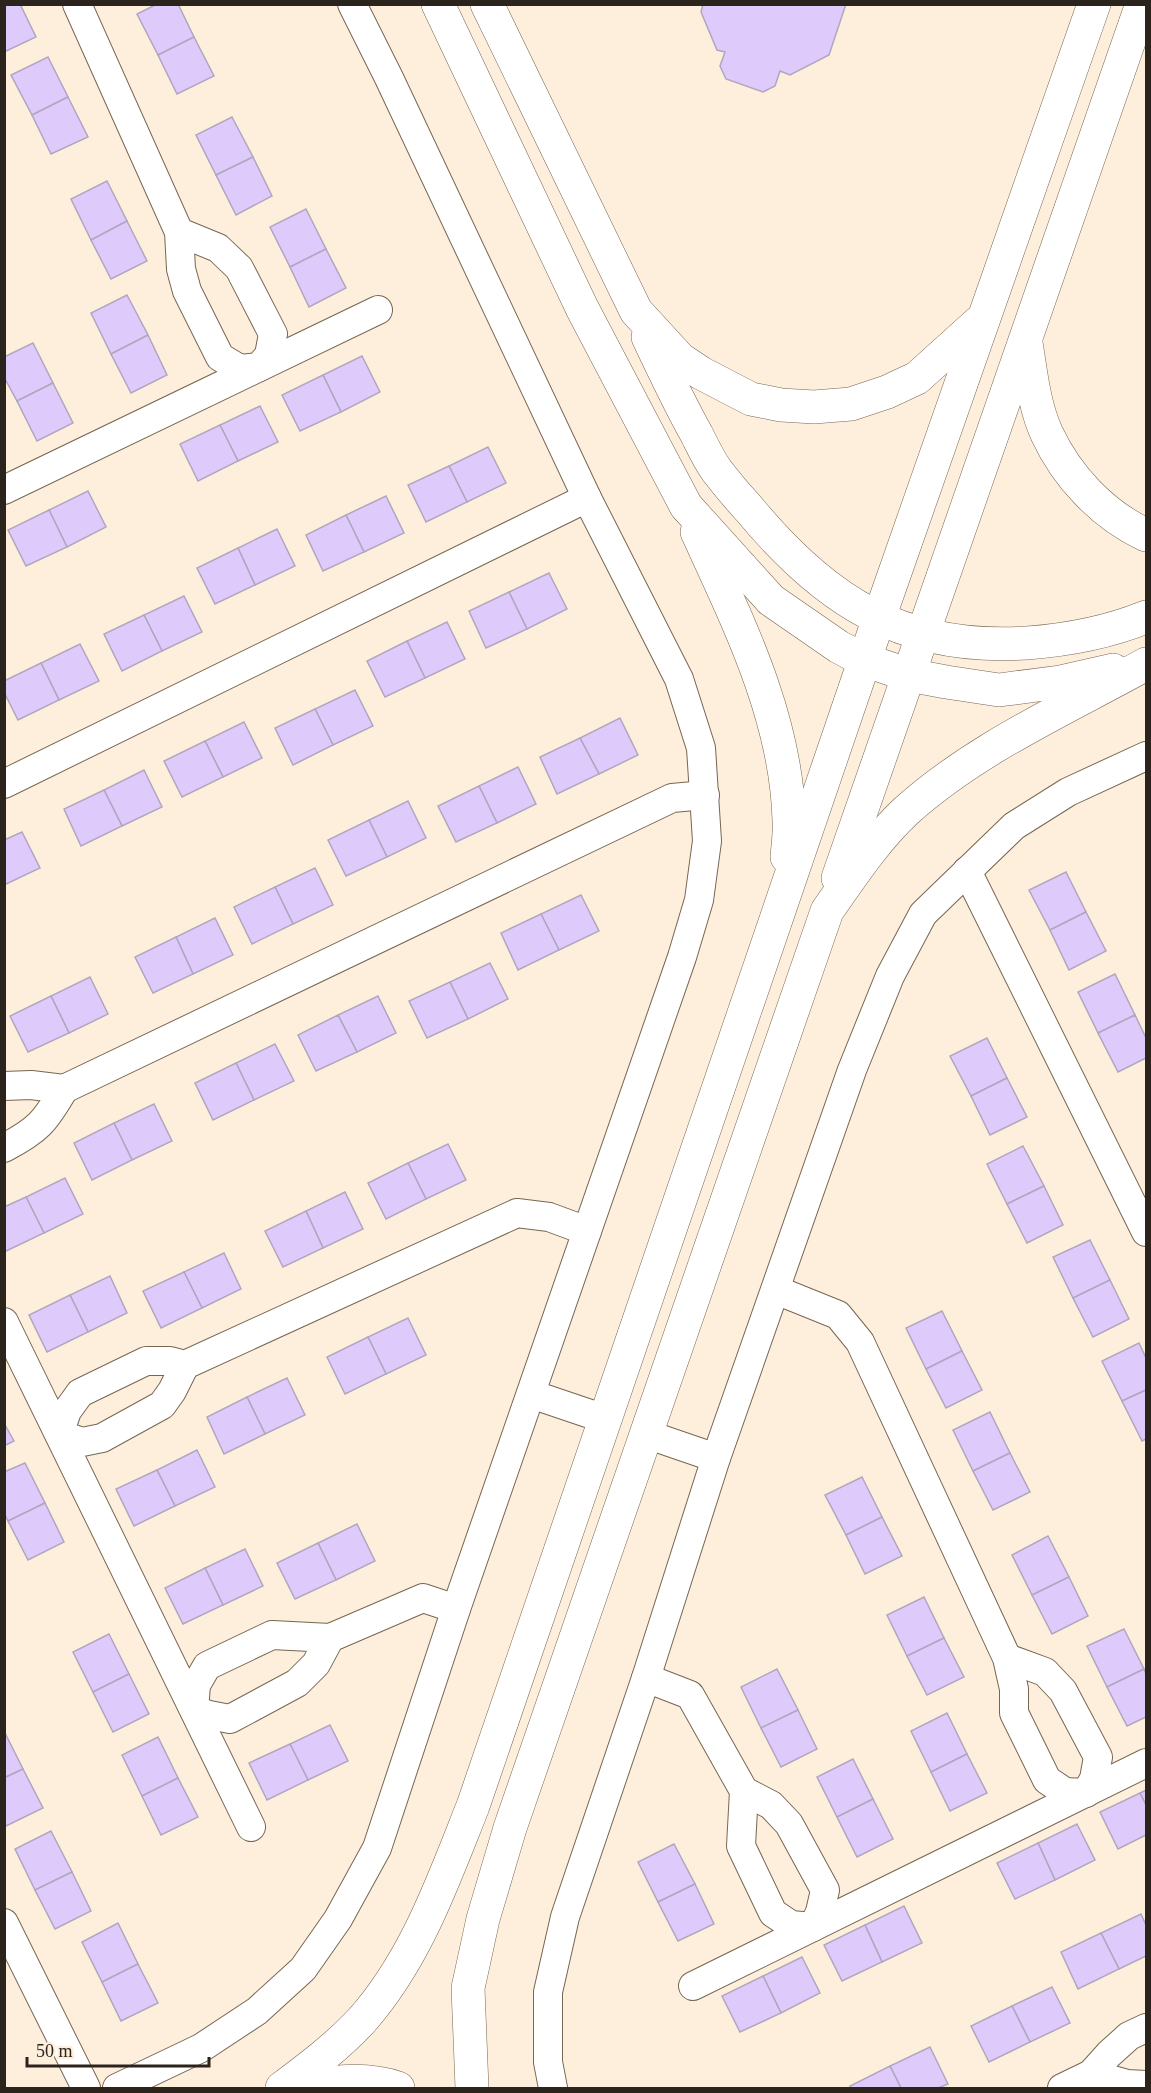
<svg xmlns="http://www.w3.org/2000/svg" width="1151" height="2093" viewBox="0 0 1151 2093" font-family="'Times New Roman',serif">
	<rect width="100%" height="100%" fill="#feefdc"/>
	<!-- building -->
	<g fill="#decbfc" stroke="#b0a6bf" stroke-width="1.5">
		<polygon points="4,4 20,4 36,37 4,52"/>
		<polygon points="157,4 178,4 194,37 158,55 137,14"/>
		<polygon points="703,4 846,4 829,55 790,75 780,71 775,86 763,92 726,79 720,66 725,52 717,50 701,12"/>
		<polygon points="194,37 214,76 177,94 158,55"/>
		<polygon points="48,57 68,97 32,115 11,75"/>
		<polygon points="68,97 88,137 51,154 32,115"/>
		<polygon points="232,117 253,157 216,175 196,135"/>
		<polygon points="253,157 272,196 236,215 216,175"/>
		<polygon points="107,181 127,221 91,240 71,199"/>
		<polygon points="306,209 326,249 290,267 270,227"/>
		<polygon points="127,221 147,261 111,279 91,240"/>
		<polygon points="326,249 346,288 309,307 290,267"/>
		<polygon points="127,295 148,335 111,354 91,313"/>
		<polygon points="148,335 167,375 131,393 111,354"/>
		<polygon points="33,343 53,383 17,401 4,377 4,357"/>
		<polygon points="362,356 380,392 341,412 323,375"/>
		<polygon points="323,375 341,412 300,431 282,395"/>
		<polygon points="53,383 73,423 37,441 17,401"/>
		<polygon points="260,406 278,442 238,461 220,425"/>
		<polygon points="220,425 238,461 198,481 180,444"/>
		<polygon points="488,447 506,483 467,502 449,466"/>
		<polygon points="449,466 467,502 426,522 408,485"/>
		<polygon points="88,491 106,527 67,547 49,510"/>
		<polygon points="386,496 404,533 364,552 346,515"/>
		<polygon points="49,510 67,547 26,566 8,530"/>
		<polygon points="346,515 364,552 323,571 306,535"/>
		<polygon points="277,529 295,566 255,585 238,548"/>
		<polygon points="238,548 255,585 215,604 197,568"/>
		<polygon points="549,573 567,609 527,629 509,592"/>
		<polygon points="509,592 527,629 486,648 469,611"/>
		<polygon points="184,596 202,632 162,651 144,615"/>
		<polygon points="144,615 162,651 122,671 104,634"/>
		<polygon points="447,622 465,659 425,678 407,641"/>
		<polygon points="407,641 425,678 385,697 367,661"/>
		<polygon points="80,644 99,681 59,700 41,663"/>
		<polygon points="41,663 59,700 18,720 4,692 4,681"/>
		<polygon points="355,690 373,726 333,745 315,709"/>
		<polygon points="315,709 333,745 293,765 275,728"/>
		<polygon points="620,718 638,755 599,774 580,738"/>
		<polygon points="244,722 262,758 223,777 205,741"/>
		<polygon points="580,738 599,774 557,794 540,757"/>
		<polygon points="205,741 223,777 182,797 164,761"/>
		<polygon points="518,767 536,804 497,823 479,786"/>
		<polygon points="144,770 162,807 122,826 104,790"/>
		<polygon points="479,786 497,823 456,842 438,806"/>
		<polygon points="104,790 122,826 81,846 64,809"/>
		<polygon points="408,801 426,838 387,857 369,820"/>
		<polygon points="369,820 387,857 346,876 328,840"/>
		<polygon points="22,832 40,868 4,885 4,840"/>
		<polygon points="315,868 333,905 293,924 275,887"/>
		<polygon points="1066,872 1086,912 1050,930 1029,890"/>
		<polygon points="275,887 293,924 252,944 234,907"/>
		<polygon points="581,895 599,931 559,950 541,914"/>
		<polygon points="1086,912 1106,951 1069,970 1050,930"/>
		<polygon points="541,914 559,950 518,970 501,933"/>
		<polygon points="215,918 233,955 193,974 176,937"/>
		<polygon points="176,937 193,974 153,993 135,957"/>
		<polygon points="490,963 508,999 468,1019 450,982"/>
		<polygon points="1115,974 1135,1015 1098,1033 1078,992"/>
		<polygon points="90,977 108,1014 69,1033 51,996"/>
		<polygon points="450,982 468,1019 427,1038 409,1001"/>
		<polygon points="51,996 69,1033 28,1052 10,1016"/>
		<polygon points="378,996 396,1033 357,1052 338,1015"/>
		<polygon points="338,1015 357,1052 316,1071 298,1035"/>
		<polygon points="1135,1015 1146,1038 1146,1058 1118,1072 1098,1033"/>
		<polygon points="987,1038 1007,1078 971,1096 950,1056"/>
		<polygon points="275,1044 294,1081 254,1100 236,1063"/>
		<polygon points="236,1063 254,1100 213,1120 195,1083"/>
		<polygon points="1007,1078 1027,1117 990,1135 971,1096"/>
		<polygon points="154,1104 172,1141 132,1160 114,1123"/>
		<polygon points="114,1123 132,1160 92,1180 74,1143"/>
		<polygon points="448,1144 466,1180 426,1199 408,1163"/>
		<polygon points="1023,1146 1044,1186 1007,1204 987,1164"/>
		<polygon points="408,1163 426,1199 386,1219 368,1183"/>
		<polygon points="65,1178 83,1214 44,1233 26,1197"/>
		<polygon points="1044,1186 1063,1225 1027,1243 1007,1204"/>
		<polygon points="345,1192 363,1229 323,1248 306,1211"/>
		<polygon points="26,1197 44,1233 4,1252 4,1207"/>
		<polygon points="306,1211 323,1248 283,1267 265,1231"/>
		<polygon points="1090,1240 1110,1280 1073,1298 1053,1257"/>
		<polygon points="224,1253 241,1289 202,1308 184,1272"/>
		<polygon points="184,1272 202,1308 161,1328 143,1291"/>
		<polygon points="110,1276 127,1313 88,1332 70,1295"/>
		<polygon points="1110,1280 1129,1319 1093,1337 1073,1298"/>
		<polygon points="70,1295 88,1332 47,1352 29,1315"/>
		<polygon points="942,1311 962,1351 926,1369 906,1328"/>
		<polygon points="408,1318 426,1355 386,1374 368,1337"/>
		<polygon points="368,1337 386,1374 345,1394 327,1357"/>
		<polygon points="1139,1343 1146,1358 1146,1390 1122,1401 1102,1361"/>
		<polygon points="962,1351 982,1390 946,1408 926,1369"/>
		<polygon points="287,1378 305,1415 265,1434 247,1397"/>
		<polygon points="1146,1390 1146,1439 1142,1441 1122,1401"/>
		<polygon points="247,1397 265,1434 224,1454 207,1417"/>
		<polygon points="990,1412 1010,1453 973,1471 953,1430"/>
		<polygon points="4,1423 14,1441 4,1446"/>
		<polygon points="197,1450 215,1487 175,1506 157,1470"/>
		<polygon points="1010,1453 1030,1492 993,1510 973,1471"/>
		<polygon points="25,1463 45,1503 8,1521 4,1513 4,1472"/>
		<polygon points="157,1470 175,1506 134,1526 116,1489"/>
		<polygon points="862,1477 882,1517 846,1535 825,1495"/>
		<polygon points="45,1503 64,1542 28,1560 8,1521"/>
		<polygon points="882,1517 902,1556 865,1574 846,1535"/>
		<polygon points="357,1524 375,1561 336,1580 318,1543"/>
		<polygon points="1048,1536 1069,1577 1032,1595 1012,1555"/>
		<polygon points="318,1543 336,1580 295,1599 277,1563"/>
		<polygon points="245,1549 263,1586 223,1605 205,1568"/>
		<polygon points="205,1568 223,1605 183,1624 165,1588"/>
		<polygon points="1069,1577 1088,1616 1052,1634 1032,1595"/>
		<polygon points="924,1597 944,1638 907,1656 887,1615"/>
		<polygon points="1124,1629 1144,1669 1107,1687 1087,1646"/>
		<polygon points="109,1634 129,1674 93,1692 73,1652"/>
		<polygon points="944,1638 964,1677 927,1695 907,1656"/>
		<polygon points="777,1669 798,1710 761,1728 741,1687"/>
		<polygon points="1144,1669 1146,1674 1146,1717 1127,1726 1107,1687"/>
		<polygon points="129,1674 149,1714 113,1732 93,1692"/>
		<polygon points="798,1710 817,1749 781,1767 761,1728"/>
		<polygon points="947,1713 967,1754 931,1772 911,1731"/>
		<polygon points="330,1725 348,1761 308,1780 290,1744"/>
		<polygon points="4,1731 23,1769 4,1778"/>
		<polygon points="158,1737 178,1778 142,1796 122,1755"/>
		<polygon points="290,1744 308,1780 267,1800 249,1763"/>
		<polygon points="967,1754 987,1793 950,1811 931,1772"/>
		<polygon points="853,1759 873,1799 837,1817 817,1777"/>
		<polygon points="23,1769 43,1808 6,1826 4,1823 4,1778"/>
		<polygon points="178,1778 198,1817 161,1835 142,1796"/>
		<polygon points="1146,1790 1146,1805 1140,1793"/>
		<polygon points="1140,1793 1146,1805 1146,1835 1118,1849 1100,1812"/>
		<polygon points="873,1799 893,1839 857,1857 837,1817"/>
		<polygon points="1077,1824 1095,1860 1055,1880 1038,1843"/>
		<polygon points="51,1831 72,1872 35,1890 15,1849"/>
		<polygon points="1038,1843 1055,1880 1015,1899 997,1863"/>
		<polygon points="674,1844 695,1884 658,1902 638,1862"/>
		<polygon points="72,1872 91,1911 55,1929 35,1890"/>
		<polygon points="695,1884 714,1924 678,1941 658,1902"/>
		<polygon points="904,1906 922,1943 882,1962 865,1925"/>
		<polygon points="1141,1914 1146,1925 1146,1956 1119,1969 1101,1933"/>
		<polygon points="118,1923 138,1964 102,1982 82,1942"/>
		<polygon points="865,1925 882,1962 842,1981 824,1945"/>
		<polygon points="1101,1933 1119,1969 1078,1989 1061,1952"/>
		<polygon points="802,1957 820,1993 781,2013 763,1976"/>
		<polygon points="138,1964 158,2003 121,2021 102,1982"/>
		<polygon points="763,1976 781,2013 740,2032 722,1996"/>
		<polygon points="1052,1987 1070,2023 1030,2042 1012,2006"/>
		<polygon points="1012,2006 1030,2042 989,2062 971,2026"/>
		<polygon points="930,2047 948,2084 938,2088 901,2088 890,2066"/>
		<polygon points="890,2066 901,2088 851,2088 850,2086"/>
	</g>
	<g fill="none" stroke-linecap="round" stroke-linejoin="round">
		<!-- minor casing -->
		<g stroke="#766652" stroke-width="30">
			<g id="minor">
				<polyline points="77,4 179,232 181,269 187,291 220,357 240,369 259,367 269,355 273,334 239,268 218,248 179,232"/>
				<polyline points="4,490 378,310"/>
				<polyline points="4,784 587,498"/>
				<polyline points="967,871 1146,1232"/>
				<polyline points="4,1086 31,1085 64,1089 672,798 705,795"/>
				<path d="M4 1148C38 1130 45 1122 64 1089"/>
				<polyline points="776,1290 838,1315 860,1342 1007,1658 1014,1689 1014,1713 1047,1780 1065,1792 1086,1793 1094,1779 1098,1757 1063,1691 1045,1672 1007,1658"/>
				<polyline points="4,1322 251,1827"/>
				<polyline points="185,1365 172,1391 162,1405 102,1438 82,1442 59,1434 67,1411 80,1393 146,1361 170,1361 185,1365 517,1213 549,1217 587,1231"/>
				<polyline points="531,1394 605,1419"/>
				<polyline points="646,1434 716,1458"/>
				<polyline points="330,1638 316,1664 297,1683 230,1719 209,1715 194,1710 196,1685 207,1666 272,1635 330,1638 423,1598 456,1609"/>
				<polyline points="646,1678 690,1695 744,1791 771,1805 789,1824 825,1890 820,1912 813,1927 791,1925 773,1913 741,1846 744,1791"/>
				<polyline points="4,1923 86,2088"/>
				<polyline points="693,1986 1146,1763"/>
				<polyline points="1091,2074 1127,2084 1146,2085"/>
				<polyline points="117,2088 201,2048 257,2011 303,1969 338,1919 377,1848 456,1609 682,957 699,900 707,841 701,748 679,679 587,498 389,78 352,4"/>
				<polyline points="553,2088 548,2062 548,1992 565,1917 646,1678 716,1458 852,1070 890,976 923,914 1014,826 1068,792 1146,756"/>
				<polyline points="1062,2088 1091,2074 1109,2054 1129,2036 1146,2028"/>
			</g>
		</g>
		<!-- major casing -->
		<g stroke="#766652" stroke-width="34">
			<g id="major">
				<polyline points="438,4 582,308 686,506 771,600 839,647 864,660 909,675 946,682 999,690 1060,682 1113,670"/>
				<polyline points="487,4 636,311 680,359 701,373 751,399 781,405 814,407 851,404 887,392 917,378 979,322"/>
				<path d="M648 337C664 371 679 403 697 435 703 447 709 460 717 471 727 484 738 497 749 509 826 602 903 651 1027 643 1067 640 1109 632 1146 617"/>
				<path d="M1026 343C1031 373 1034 406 1047 434 1067 477 1103 515 1146 535"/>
				<path d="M697 532C739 624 786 717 789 820 790 832 788 844 787 857"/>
				<polyline points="838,878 1142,4"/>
				<path d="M282 2088C310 2067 338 2046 362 2020 416 1959 443 1881 473 1806L879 618 1094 4"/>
				<path d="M311 2088C337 2079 372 2079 398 2088"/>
				<path d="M472 2088 468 1988 483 1919 510 1828 827 911C851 877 875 840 906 811 976 748 1065 709 1146 664"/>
			</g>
		</g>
		<!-- minor -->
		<use href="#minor" stroke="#fff" stroke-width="28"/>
		<!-- major -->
		<use href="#major" stroke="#fff" stroke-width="33"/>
	</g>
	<!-- border -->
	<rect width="1151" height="2093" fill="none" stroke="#2b241c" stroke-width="12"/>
	<!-- scale -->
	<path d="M27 2057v9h182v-9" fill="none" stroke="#2b241c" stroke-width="3"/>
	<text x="36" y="2057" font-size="18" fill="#2b241c" stroke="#feefdc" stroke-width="4.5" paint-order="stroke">50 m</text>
</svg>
